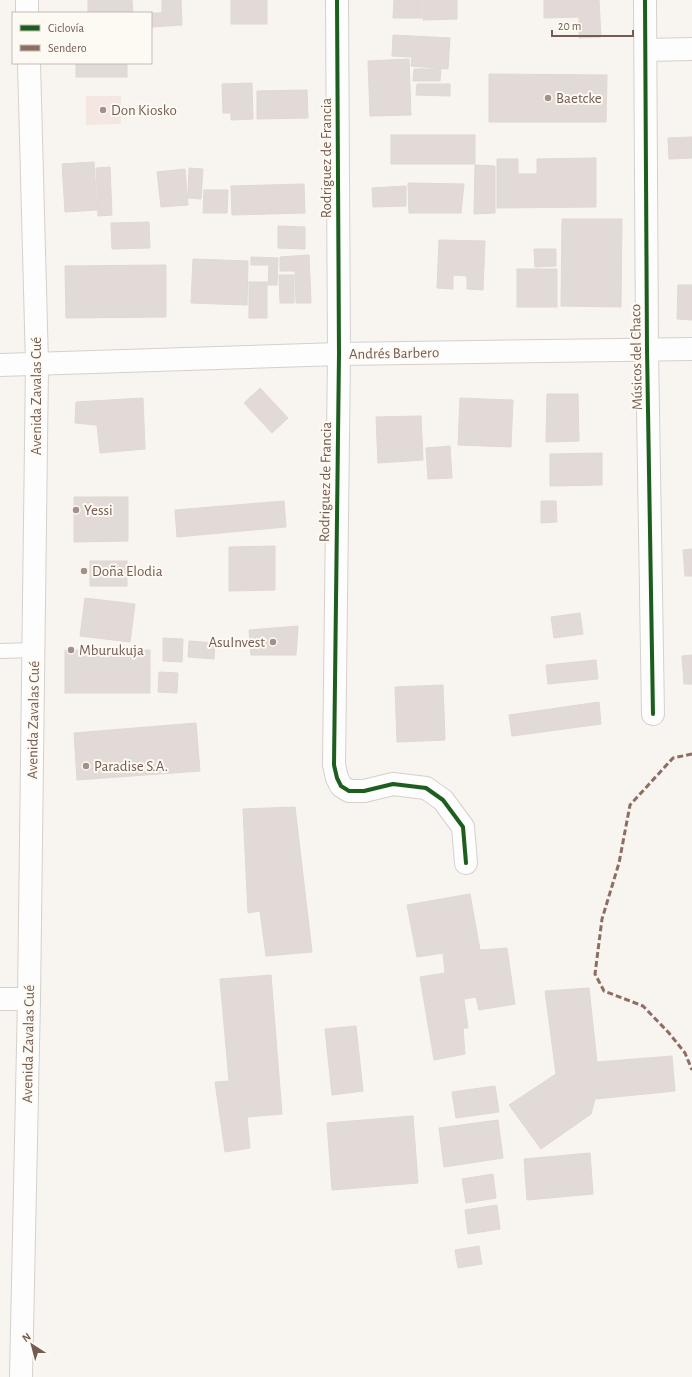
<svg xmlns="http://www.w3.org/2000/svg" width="692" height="1377" viewBox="0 0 692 1377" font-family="'Alegreya Sans',sans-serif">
	<rect width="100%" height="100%" fill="#f8f4f0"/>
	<!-- commercial -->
	<polygon fill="#f4e7e2" points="86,96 121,96 121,124 86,125"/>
	<!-- building -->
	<g fill="#e1dad6" stroke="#e0d8d3">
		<polygon points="88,0 132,0 133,13 88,13"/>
		<polygon points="162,0 181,0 182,25 151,27 151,13 162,13"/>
		<rect x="231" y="0" width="36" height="24"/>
		<polygon points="394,0 422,0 422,18 393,18"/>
		<polygon points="423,0 457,0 457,19 423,20"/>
		<polygon points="544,0 599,0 601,37 579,38 579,17 544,18"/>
		<polygon points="393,35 450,38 448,69 411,66 412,57 392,56"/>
		<polygon points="409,59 411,115 370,116 368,61"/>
		<rect x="76" y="63" width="51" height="14"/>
		<polygon points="414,69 441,69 440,81 413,81"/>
		<polygon points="489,74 607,75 606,122 489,122"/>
		<polygon points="252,83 253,119 231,120 231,113 223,113 222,84"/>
		<polygon points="417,84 450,84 450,96 416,95"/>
		<polygon points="307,90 308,118 257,119 257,91"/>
		<rect x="391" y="135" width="84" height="29"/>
		<polygon points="692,137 692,158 669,159 668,138"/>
		<polygon points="596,158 596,207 497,208 497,159 518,159 518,174 537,174 537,159"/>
		<polygon points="94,162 97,210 65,212 62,164"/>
		<polygon points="475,165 495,166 495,213 474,214"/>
		<polygon points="110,167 112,215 98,216 96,168"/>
		<polygon points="189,168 203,169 201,199 188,198"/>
		<polygon points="185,169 188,205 161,207 157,172"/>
		<polygon points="408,183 464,184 461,213 409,213"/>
		<polygon points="304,184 305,213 232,215 231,186"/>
		<polygon points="406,186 406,206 373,207 372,188"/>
		<polygon points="204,190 228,190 227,213 203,213"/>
		<polygon points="562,219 622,219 621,307 561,306"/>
		<polygon points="149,222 150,248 112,249 111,223"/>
		<polygon points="278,226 305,227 305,249 278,248"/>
		<polygon points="439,240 485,241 483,290 467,289 467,276 453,275 453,289 437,288"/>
		<polygon points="534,249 556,249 556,266 535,267"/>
		<polygon points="309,255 311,303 296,303 295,271 280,271 280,257"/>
		<polygon points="251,257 278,258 277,285 268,285 269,265 251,265"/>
		<polygon points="193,259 248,261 247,305 191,303"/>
		<polygon points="166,265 166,317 66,318 65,266"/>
		<rect x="517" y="269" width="40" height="38"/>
		<polygon points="279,275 294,275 294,303 280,303"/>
		<rect x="249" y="282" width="18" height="36"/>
		<polygon points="678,285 692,285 692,320 677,319"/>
		<polygon points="260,388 288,418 272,433 244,403"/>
		<polygon points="547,394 578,394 579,441 546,442"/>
		<polygon points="143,398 145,449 100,453 97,425 75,423 76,402"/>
		<polygon points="460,398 513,400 511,447 458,445"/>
		<polygon points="421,416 423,460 378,463 376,417"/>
		<polygon points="450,446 452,478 428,479 426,448"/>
		<polygon points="602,453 602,485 550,486 550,454"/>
		<polygon points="74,497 128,497 128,541 74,542"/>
		<polygon points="284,501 286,527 177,537 175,510"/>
		<polygon points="541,501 556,501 557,522 541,523"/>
		<polygon points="275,546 275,590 229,591 229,547"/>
		<polygon points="692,549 692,576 685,576 683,550"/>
		<rect x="90" y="561" width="37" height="25"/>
		<polygon points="85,598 135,604 130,642 80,636"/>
		<polygon points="580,613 583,634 554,638 551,617"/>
		<polygon points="298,626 296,655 251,655 249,630"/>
		<polygon points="163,638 183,639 182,662 163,661"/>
		<polygon points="189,641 215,643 214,659 188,657"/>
		<rect x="65" y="650" width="85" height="43"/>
		<polygon points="692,655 692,684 684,684 682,656"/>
		<polygon points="596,660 598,679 548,684 546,665"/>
		<polygon points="159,672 178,673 177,693 158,692"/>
		<polygon points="443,685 445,740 397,742 395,687"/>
		<polygon points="599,702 601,724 512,736 509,715"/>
		<polygon points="196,723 200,771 77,780 74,733"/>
		<polygon points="295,807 312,952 266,956 260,911 248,913 243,809"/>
		<polygon points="470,894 480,950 507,948 515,1004 479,1010 476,997 464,999 468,1028 463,1028 465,1054 434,1060 420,977 445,973 443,953 417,957 407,905"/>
		<polygon points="271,975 282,1114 247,1117 250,1148 225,1152 215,1082 229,1081 220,979"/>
		<polygon points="589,988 597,1062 672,1056 675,1091 595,1099 591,1114 541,1149 509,1105 556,1074 545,991"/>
		<polygon points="356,1026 363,1091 332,1095 325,1029"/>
		<polygon points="495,1086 499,1112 456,1118 452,1092"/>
		<polygon points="413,1116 418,1183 332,1190 327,1123"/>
		<polygon points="498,1120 503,1158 444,1167 439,1128"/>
		<polygon points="590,1153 593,1194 527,1200 524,1159"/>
		<polygon points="493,1174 496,1198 466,1203 462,1179"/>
		<polygon points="497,1205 500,1229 468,1234 465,1210"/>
		<polygon points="479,1246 482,1264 458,1268 455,1250"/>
	</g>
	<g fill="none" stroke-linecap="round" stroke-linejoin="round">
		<!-- service casing -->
		<g stroke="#d5d0cb" stroke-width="16">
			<polyline id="service" points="0,651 33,650"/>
		</g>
		<!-- minor casing -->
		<g stroke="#d5d0cb" stroke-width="24">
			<g id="minor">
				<polyline points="337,0 339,354 334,765 337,778 341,786 349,791 364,791 393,784 426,788 443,800 463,827 466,863"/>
				<polyline points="645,0 647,349 653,714"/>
				<polyline points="646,50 692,49"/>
				<polyline points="0,999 29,999"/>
			</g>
		</g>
		<!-- tertiary casing -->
		<g stroke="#d5d0cb" stroke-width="24">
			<polyline id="tertiary" points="0,365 339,354 692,349"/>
		</g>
		<!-- secondary casing -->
		<g stroke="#d6d0ca" stroke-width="24">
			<g id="secondary">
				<polyline points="27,0 27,13"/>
				<polyline points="21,1377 29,999 37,364 29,63"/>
			</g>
		</g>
		<!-- service -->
		<use href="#service" stroke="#fefdfd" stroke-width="14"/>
		<!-- minor -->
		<use href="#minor" stroke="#fefdfd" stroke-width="22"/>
		<!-- tertiary -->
		<use href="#tertiary" stroke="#fefdfd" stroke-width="22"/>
		<!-- secondary -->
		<use href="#secondary" stroke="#fefdfd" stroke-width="22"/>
		<!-- quiet -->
		<polyline stroke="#8d6e63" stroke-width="3" stroke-dasharray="6 3" stroke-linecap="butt" points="692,754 673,758 630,805 619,863 602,919 595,974 604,991 643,1006 669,1033 685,1053 692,1070"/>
		<!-- cycleway casing -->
		<g stroke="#fdf9f3" stroke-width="6">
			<g id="cycleway">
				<polyline points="337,0 339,354 334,765 337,778 341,786 349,791 364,791 393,784 426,788 443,800 463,827 466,863"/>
				<polyline points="645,0 647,349 653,714"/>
			</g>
		</g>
		<!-- cycleway -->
		<use href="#cycleway" stroke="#1b5e20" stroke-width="4"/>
	</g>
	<!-- markers -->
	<g fill="#a29189" stroke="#fdf9f3" stroke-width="1.5">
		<circle cx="548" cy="98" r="4"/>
		<circle cx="103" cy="110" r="4"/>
		<circle cx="76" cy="510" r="4"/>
		<circle cx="84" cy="571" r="4"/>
		<circle cx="273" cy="642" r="4"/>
		<circle cx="71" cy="650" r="4"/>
		<circle cx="86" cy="766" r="4"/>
	</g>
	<g text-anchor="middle" stroke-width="4" stroke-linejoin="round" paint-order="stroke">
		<!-- poi labels -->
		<g font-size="15" fill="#745c52" stroke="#fdf9f3" text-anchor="start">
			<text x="556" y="103">Baetcke</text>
			<text x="111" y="115">Don Kiosko</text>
			<text x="84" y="515">Yessi</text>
			<text x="92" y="576">Doña Elodia</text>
			<text x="265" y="647" text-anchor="end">AsuInvest</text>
			<text x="79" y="655">Mburukuja</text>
			<text x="94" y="771">Paradise S.A.</text>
		</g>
		<!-- street labels -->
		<g font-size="15" fill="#745c52" stroke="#fdf9f3">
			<text transform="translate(326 158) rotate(-90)" y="5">Rodriguez de Francia</text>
			<text transform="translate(394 353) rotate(-1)" y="5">Andrés Barbero</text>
			<text transform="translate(636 357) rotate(-91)" y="5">Músicos del Chaco</text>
			<text transform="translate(36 396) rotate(-90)" y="5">Avenida Zavalas Cué</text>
			<text transform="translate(325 482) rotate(-89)" y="5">Rodriguez de Francia</text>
			<text transform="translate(33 720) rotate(-89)" y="5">Avenida Zavalas Cué</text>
			<text transform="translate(28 1044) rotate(-89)" y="5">Avenida Zavalas Cué</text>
		</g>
	</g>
	<!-- legend -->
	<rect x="12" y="12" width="140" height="52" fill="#fdf9f3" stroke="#c6bab3"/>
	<rect x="20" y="25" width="20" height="6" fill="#1b5e20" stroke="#c6bab3"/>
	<text x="48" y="32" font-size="12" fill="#745c52">Ciclovía</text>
	<rect x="20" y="45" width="20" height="6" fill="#8d6e63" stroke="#c6bab3"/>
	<text x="48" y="52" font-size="12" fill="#745c52">Sendero</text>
	<!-- north arrow -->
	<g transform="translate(32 1345) rotate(324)" stroke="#fdf9f3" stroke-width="3" paint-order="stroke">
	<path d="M0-3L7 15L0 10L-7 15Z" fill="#745c52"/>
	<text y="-6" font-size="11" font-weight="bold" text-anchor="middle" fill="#745c52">N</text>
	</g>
	<!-- scale -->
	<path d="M552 30v6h81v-6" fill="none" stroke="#745c52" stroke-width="2"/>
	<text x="558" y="30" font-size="12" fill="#745c52" stroke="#fdf9f3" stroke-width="3" paint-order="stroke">20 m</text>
</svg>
